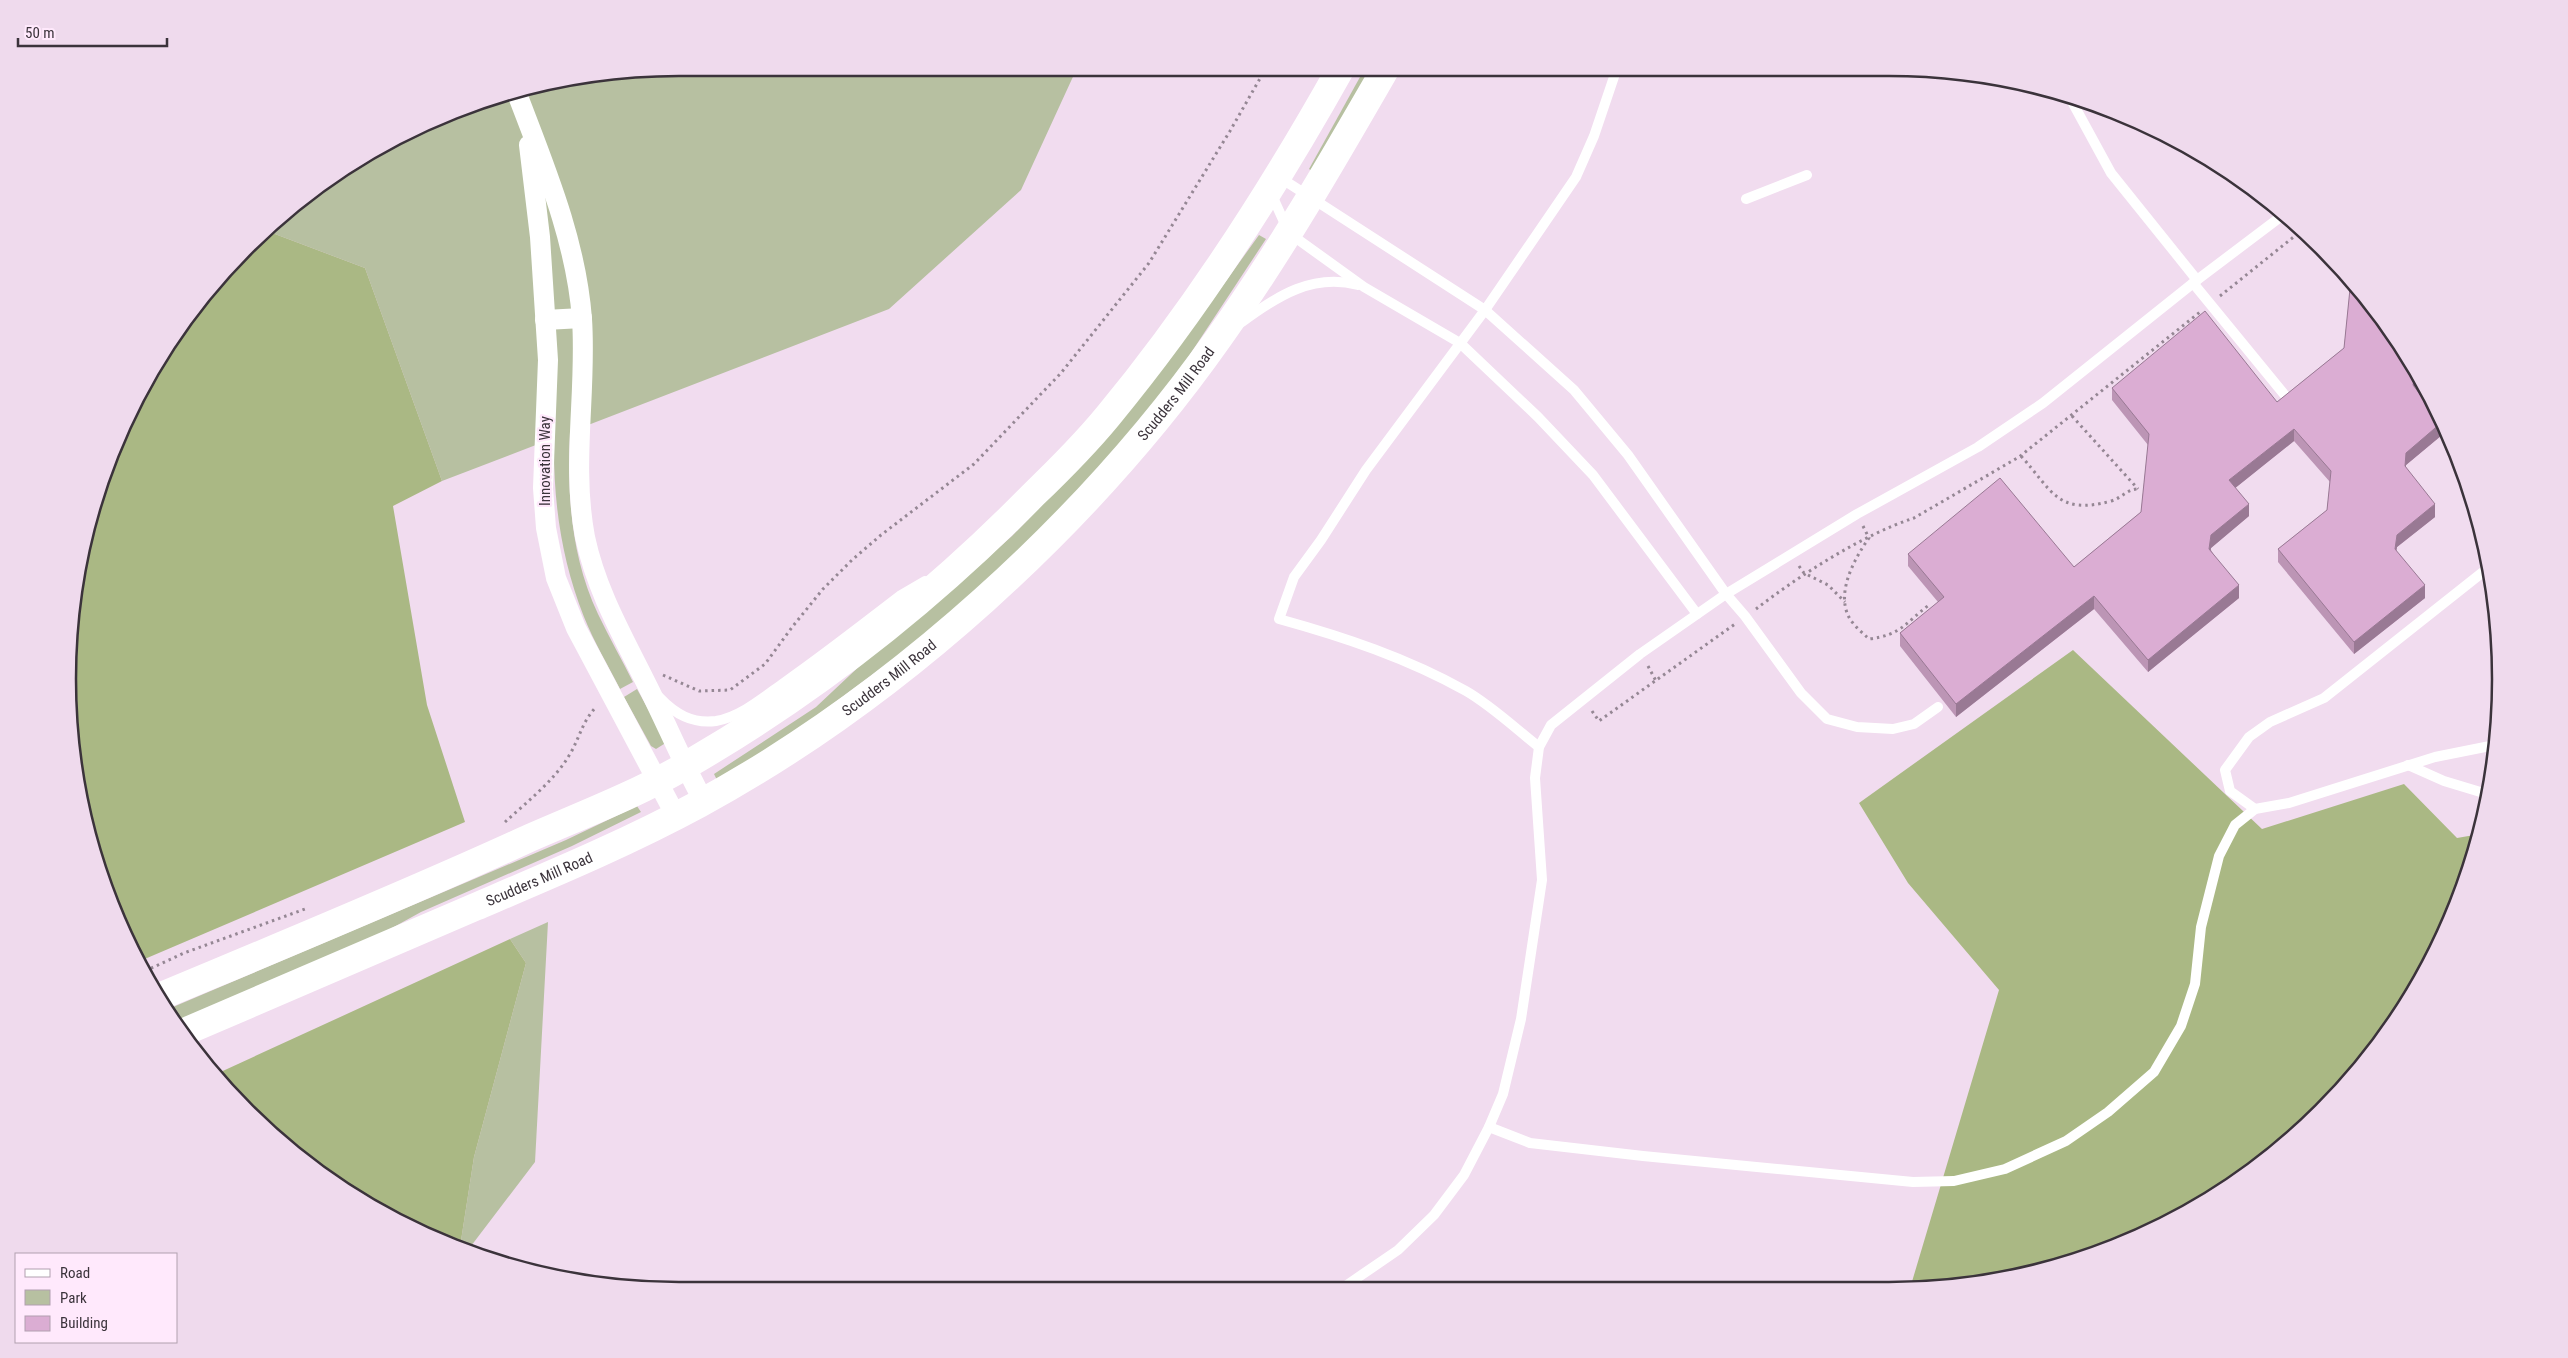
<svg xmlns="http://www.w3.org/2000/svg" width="2568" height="1358" viewBox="0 0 2568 1358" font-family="'Roboto Condensed',sans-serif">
	<rect width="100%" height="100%" fill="#f1dcef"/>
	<!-- green -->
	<g fill="#b7c0a1">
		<path d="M679 68H1077L1021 190 889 309 570 432C567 494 571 557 598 614 609 637 622 660 633 682L620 689C608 665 594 642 584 617 561 559 553 500 554 438L442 481 365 268 267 231 307 194 374 149 482 100 560 79Z"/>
		<polygon points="1365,68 1374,68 1315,173 1309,169"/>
		<polygon points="1259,235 1266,239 1156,406 1073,501 934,629 795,732 717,780 714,774 816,707 866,660 940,600 1012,536 1089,457 1170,359"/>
		<polygon points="637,689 664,738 664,744 656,749 651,746 624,697"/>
		<polygon points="637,806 641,812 572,846 421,912 345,954 176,1025 166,1010 566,840"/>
		<polygon points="548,922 535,1162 468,1250 460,1247 474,1157 526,963 510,939"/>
	</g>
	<!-- forest -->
	<g fill="#aab884">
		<polygon points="267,231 365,268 442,481 393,506 427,705 465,822 140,961 114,913 88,837 69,719 69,639 88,521 114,445 170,340 219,276"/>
		<polygon points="2073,650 2262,829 2404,784 2457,838 2480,834 2480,838 2437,950 2349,1082 2229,1187 2123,1244 1969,1285 1911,1285 1999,990 1908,883 1859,803"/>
		<polygon points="510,939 526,963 474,1157 460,1247 408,1227 307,1164 214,1075"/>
	</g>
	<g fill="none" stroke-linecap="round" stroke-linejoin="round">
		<!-- path -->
		<g stroke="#958794" stroke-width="3" stroke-dasharray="2.5 4" stroke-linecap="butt">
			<polyline points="2220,296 2301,231"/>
			<polyline points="2072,416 2138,489"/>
			<path d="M2021 456C2052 490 2057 516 2111 501 2122 498 2127 489 2138 489"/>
			<path d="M1863 526 1869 538C1854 559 1835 594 1850 619 1855 627 1863 633 1869 639 1902 635 1906 622 1929 605"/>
			<polyline points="1799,566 1804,573 1828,585 1845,602"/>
			<path d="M1756 609C1800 575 1862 535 1914 518L2019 457 2200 312"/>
			<polyline points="1648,666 1656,681"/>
			<polyline points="663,675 699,691 730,690 765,664 793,626 823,589 852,560 881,535 974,464 1061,373 1149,263 1230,131 1266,68"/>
			<polyline points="1592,711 1599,721 1735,624"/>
			<path d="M505 822C527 802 555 780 570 754 580 737 582 722 596 707"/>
			<polyline points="145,971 184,953 305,909"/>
		</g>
		<!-- lane -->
		<g stroke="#fff" stroke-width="10">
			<polyline points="2069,96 2111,173 2197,280"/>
			<polyline points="1279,177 1485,310 1574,390 1628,455 1726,594 1745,616 1801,693 1827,719 1857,727 1893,729 1914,724 1938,707"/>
			<polyline points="1271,193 1289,233 1364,287 1460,343 1538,417 1593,475 1697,614"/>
			<polyline points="1746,199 1807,175"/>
			<polyline points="2193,283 2288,399"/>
			<path d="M1242 322C1277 296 1313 273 1358 285"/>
			<path d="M659 697C675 714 692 724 716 721 741 717 765 696 785 682 825 654 863 624 901 595L925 581"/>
			<path d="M1539 747C1516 729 1492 706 1466 691 1407 658 1344 637 1279 619L1294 577 1321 540 1366 470 1485 310 1576 177 1594 136 1617 68"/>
			<polyline points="2408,765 2444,781 2487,794"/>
			<polyline points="2255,809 2230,791 2225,770 2249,737 2270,722 2324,698 2488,568"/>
			<polyline points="1489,1127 1530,1143 1643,1156 1913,1182 1954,1181 2005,1169 2066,1141 2108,1112 2154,1072 2181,1026 2195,984 2201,927 2219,856 2235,825 2255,809 2289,803 2435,757 2495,745"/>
			<polyline points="1344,1287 1398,1250 1434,1215 1464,1175 1489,1127 1503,1094 1521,1019 1542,880 1535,778 1539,747 1551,725 1640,654 1726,594 1857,514 1978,447 2043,403 2197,280 2283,215"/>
		</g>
		<!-- street -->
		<g stroke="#fff" stroke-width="20">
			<path d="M516 91C544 165 576 239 582 319 587 392 571 463 585 537 596 589 621 633 644 679 665 720 682 762 704 802"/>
			<polyline points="529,145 540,237 548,360 543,488 546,528 556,578 576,628 676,816"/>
			<polyline points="545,320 582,318"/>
		</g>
		<!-- secondary -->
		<g stroke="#fff" stroke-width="28">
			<path d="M159 997C281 946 403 896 523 841 577 817 634 796 685 766 813 692 930 600 1033 495 1059 470 1085 444 1108 416 1194 312 1275 186 1341 68"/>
			<path id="s1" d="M182 1033C279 991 377 949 475 907 550 875 627 843 699 804 897 696 1088 523 1218 339 1280 252 1333 160 1386 68"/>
		</g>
	</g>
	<!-- wall -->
	<polygon fill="#bc95b5" points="2343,270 2349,276 2419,374 2415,387 2442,425 2442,435 2406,465 2406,467 2435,517 2397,547 2396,550 2425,598 2354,654 2278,562 2278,549 2327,510 2330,482 2294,441 2235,488 2249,516 2211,548 2211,550 2239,598 2148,672 2094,609 1956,717 1900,646 1900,633 1938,602 1908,566 1908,554 2074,567 2141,512 2148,445 2112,400 2112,388 2277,402 2344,348 2351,280"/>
	<!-- shaded-wall -->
	<g fill="#997994">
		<polygon points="2416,370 2421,378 2416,382 2413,397 2413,385"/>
		<polygon points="2441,423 2442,425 2442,435 2406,465 2405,478 2405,466 2406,453"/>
		<polygon points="2294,429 2294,441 2229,493 2229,480"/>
		<polygon points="2249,504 2249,516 2211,548 2209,561 2209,549 2211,535"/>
		<polygon points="2435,504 2435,517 2397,547 2395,561 2395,549 2397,535"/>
		<polygon points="2239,585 2239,598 2148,672 2148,660"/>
		<polygon points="2425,585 2425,598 2354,654 2354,642"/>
		<polygon points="2094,596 2094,609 1956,717 1956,704"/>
	</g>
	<!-- building -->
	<polygon fill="#dbadd3" stroke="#997994" points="2351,279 2416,370 2413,385 2439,419 2441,423 2406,453 2405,466 2435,504 2397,535 2395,549 2425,585 2354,642 2278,549 2327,510 2331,471 2294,429 2229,480 2249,504 2211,535 2209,549 2239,585 2148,660 2094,596 1956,704 1900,633 1944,597 1908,554 2000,478 2074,567 2141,512 2149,434 2112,388 2205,311 2277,402 2344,348"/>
	<g text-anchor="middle" stroke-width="4.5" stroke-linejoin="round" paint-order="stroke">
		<!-- street labels -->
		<g font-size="15" fill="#3b333b" stroke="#ffe9fc">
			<text dy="5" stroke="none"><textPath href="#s1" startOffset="1199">Scudders Mill Road</textPath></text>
			<text transform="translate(545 461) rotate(-90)" y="5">Innovation Way</text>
			<text dy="5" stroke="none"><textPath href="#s1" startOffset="794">Scudders Mill Road</textPath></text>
			<text dy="5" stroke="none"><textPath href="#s1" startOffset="389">Scudders Mill Road</textPath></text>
		</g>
	</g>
	<!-- crop -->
	<path d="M0 0H2568V1358H0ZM679 76H1889A603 603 0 0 1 2492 679V679A603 603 0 0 1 1889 1282H679A603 603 0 0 1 76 679V679A603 603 0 0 1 679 76Z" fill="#efdaed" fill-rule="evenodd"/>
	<path fill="none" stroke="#3b333b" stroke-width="2.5" d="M679 76H1889A603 603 0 0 1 2492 679V679A603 603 0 0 1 1889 1282H679A603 603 0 0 1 76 679V679A603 603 0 0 1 679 76Z"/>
	<!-- legend -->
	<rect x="15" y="1253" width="162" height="90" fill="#ffe9fc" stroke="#b1a0af"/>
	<rect x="25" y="1269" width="25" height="8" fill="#ffffff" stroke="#b1a0af"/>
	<text x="60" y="1278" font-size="15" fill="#3b333b">Road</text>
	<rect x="25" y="1290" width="25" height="15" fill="#b7c0a1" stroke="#b1a0af"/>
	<text x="60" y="1303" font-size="15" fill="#3b333b">Park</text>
	<rect x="25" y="1316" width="25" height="15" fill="#dbadd3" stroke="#b1a0af"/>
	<text x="60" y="1328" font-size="15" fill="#3b333b">Building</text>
	<!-- scale -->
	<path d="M18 38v8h149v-8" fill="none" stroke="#3b333b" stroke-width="2.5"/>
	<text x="25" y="38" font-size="15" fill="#3b333b" stroke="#ffe9fc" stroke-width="4" paint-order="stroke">50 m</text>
</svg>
